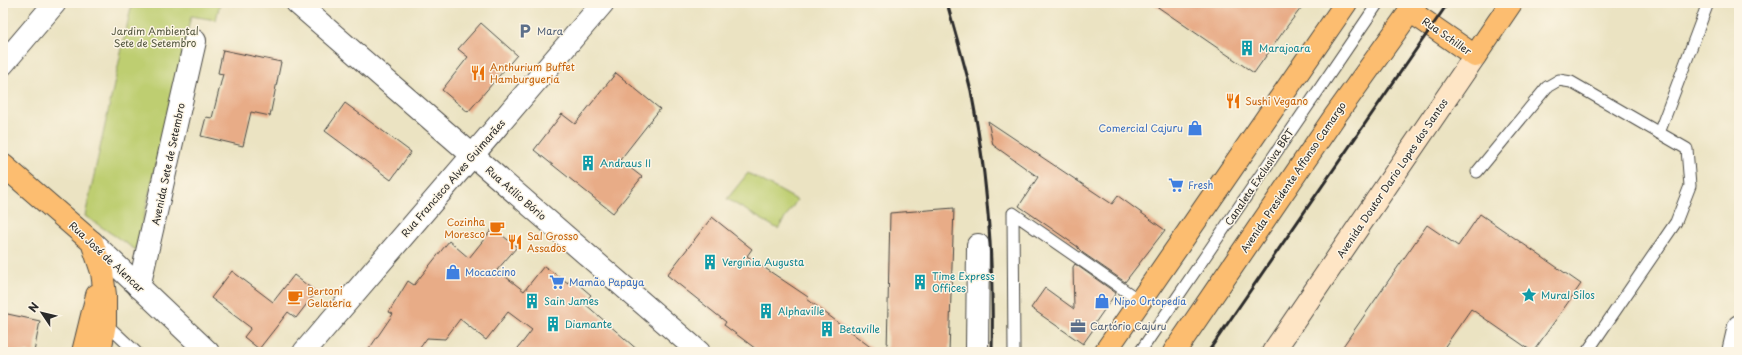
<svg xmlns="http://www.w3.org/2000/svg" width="1742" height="355" viewBox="0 0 1742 355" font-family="'Playpen Sans',sans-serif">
	<rect width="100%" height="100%" fill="#fcf5e5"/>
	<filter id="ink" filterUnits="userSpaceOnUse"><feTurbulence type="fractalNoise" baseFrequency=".025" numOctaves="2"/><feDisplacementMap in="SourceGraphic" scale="8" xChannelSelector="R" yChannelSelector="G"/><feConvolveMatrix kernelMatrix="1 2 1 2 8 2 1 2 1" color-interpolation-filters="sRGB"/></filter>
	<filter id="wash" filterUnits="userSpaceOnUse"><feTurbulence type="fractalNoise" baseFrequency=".012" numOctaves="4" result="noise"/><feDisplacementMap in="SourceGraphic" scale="16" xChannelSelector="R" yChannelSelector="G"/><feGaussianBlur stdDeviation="0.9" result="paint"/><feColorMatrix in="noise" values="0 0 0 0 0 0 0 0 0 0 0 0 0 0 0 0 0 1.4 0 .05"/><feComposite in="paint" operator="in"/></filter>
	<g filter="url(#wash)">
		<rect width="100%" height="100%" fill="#ebe3c2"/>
		<!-- green -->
		<g fill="#bece71" stroke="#747c4e">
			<polygon points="132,3 220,3 216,20 191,16 136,250 85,216"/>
			<polygon points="748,173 797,200 778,229 727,199"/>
		</g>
		<g id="blocks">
			<!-- building -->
			<g fill="#e8ac87">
				<polygon points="1152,3 1305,3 1288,25 1254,73"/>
				<polygon points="481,23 517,55 468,112 442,90 468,57 458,49"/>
				<polygon points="223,50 281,62 270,116 251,112 243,146 201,136 206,117 212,118 223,74 218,73"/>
				<polygon points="616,73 660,109 620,160 642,177 613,213 534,150 562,114 575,124"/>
				<polygon points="345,103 411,152 391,180 325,131"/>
				<polygon points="988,121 1112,204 1118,196 1165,230 1125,282 1083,253 1078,248 1078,247 1019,206 1038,177 993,145"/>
				<polygon points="954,208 949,352 887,352 890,213"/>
				<polygon points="1480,214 1581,284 1533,352 1471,309 1441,352 1339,352 1427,225 1458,246"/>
				<polygon points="712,217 752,249 747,256 808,297 807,299 877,352 760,352 724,325 726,322 667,275"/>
				<polygon points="493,228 517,247 497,270 524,291 544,266 568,283 571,278 591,295 584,303 640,352 515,352 532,330 508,312 486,340 460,319 445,339 427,338 417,352 367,352 393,314 389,312 408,281 414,285 449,241 469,258"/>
				<polygon points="1075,264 1116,293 1095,323 1097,324 1083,344 1031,308 1045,288 1074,309 1073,267"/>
				<polygon points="232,271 273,302 294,275 316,292 296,318 288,312 259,349 244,337 251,328 211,298"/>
				<polygon points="3,313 40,321 34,352 3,352"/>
			</g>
		</g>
	</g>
	<g filter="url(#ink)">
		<use href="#blocks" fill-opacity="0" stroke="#484742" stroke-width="1"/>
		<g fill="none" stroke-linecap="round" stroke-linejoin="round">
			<!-- service casing -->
			<g stroke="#484742" stroke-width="13">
				<g id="service">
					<polyline points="1659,133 1708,3"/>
					<polyline points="1477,172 1547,87 1559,80 1571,82 1687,149 1690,186 1676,222 1587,352"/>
					<polyline points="105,323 136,352"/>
					<polyline points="1014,352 1013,213 1140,301"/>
					<polyline points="1140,352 1378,3"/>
				</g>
			</g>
			<!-- minor casing -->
			<g stroke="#484742" stroke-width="24">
				<g id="minor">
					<polyline points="297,3 699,352"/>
					<polyline points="3,64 55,3"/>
					<polyline points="92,242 208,352"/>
					<polyline points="139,287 195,41"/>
					<polyline points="977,352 978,245"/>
					<polyline points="1733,352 1739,326"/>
				</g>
			</g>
			<!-- tertiary casing -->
			<g stroke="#484742" stroke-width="24">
				<polyline id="tertiary" points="304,352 603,3"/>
			</g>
			<!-- secondary casing -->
			<g stroke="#484742" stroke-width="24">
				<polyline id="secondary" points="1273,352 1475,56"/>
			</g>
			<!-- primary casing -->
			<g stroke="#484742" stroke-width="24">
				<g id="primary">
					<polyline points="1410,11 1475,56 1511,3"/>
					<polyline points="3,165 92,242 102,272 105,295 105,323 100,352"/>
					<polyline points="83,352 97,295"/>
					<polyline points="1105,352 1346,3"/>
					<polyline points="1174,352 1335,116 1416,3"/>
				</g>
			</g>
			<!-- service -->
			<use href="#service" stroke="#fff" stroke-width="11"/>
			<!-- minor -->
			<use href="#minor" stroke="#fff" stroke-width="22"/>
			<!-- tertiary -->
			<use href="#tertiary" stroke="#fff" stroke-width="22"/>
			<!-- secondary -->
			<use href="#secondary" stroke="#fee5c5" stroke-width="22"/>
			<!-- primary -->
			<use href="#primary" stroke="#fcbd6f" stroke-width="22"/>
			<!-- rail -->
			<g stroke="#2b2b2b" stroke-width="3">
				<path d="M947 3C955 32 964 62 971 91 988 177 994 264 992 352"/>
				<polyline points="1208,352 1448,3"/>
			</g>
		</g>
	</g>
	<!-- icons -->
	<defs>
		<g id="parking-bare" transform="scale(1.2)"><path d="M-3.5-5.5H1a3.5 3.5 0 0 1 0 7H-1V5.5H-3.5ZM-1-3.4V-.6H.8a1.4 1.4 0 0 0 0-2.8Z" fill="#5c6f8a" stroke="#fcf5e5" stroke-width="2.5" paint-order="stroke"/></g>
		<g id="building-bare" transform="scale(1.2)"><path d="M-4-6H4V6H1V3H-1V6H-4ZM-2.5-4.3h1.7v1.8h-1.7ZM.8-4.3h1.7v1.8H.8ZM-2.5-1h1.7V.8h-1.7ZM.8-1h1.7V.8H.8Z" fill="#0f9aa8" stroke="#fcf5e5" stroke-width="2.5" paint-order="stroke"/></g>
		<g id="restaurant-bare" transform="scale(1.2)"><path d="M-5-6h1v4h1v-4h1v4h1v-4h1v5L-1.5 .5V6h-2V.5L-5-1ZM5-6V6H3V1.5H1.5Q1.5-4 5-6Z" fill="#e8710a" stroke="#fcf5e5" stroke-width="2.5" paint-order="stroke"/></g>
		<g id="shop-bare" transform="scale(1.2)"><path d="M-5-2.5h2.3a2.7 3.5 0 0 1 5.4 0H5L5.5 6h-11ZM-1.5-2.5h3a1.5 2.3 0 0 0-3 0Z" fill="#3f7fe0" stroke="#fcf5e5" stroke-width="2.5" paint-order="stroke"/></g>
		<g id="supermarket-bare" transform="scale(1.2)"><path d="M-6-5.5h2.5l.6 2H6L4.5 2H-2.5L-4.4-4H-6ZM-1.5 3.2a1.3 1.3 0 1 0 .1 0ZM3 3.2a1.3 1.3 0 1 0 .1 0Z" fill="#3f7fe0" stroke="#fcf5e5" stroke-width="2.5" paint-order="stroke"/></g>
		<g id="cafe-bare" transform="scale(1.2)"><path d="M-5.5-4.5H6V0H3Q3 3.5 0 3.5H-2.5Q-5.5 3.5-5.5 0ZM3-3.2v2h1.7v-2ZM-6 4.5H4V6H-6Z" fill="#e8710a" stroke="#fcf5e5" stroke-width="2.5" paint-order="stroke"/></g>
		<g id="sight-bare" transform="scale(1.2)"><path d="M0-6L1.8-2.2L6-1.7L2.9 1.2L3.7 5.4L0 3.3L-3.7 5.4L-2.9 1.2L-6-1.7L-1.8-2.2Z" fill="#0f9aa8" stroke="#fcf5e5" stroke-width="2.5" paint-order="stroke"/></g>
		<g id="office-bare" transform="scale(1.2)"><path d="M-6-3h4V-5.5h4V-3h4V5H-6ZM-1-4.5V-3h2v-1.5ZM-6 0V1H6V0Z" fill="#5c6f8a" stroke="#fcf5e5" stroke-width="2.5" paint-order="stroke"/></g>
	</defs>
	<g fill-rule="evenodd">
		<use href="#parking-bare" x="525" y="31"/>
		<use href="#building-bare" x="1247" y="48"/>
		<use href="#restaurant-bare" x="478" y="73"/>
		<use href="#restaurant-bare" x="1233" y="101"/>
		<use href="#shop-bare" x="1195" y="128"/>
		<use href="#building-bare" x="588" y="163"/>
		<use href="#supermarket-bare" x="1176" y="185"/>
		<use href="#cafe-bare" x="497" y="228"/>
		<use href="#restaurant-bare" x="515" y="242"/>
		<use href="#building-bare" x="710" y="262"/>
		<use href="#shop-bare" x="453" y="272"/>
		<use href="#supermarket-bare" x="557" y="282"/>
		<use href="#building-bare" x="920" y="282"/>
		<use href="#sight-bare" x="1529" y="295"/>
		<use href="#cafe-bare" x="295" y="297"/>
		<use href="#building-bare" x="532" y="301"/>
		<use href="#shop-bare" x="1102" y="301"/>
		<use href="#building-bare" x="766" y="311"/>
		<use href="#building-bare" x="553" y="324"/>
		<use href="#office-bare" x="1078" y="326"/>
		<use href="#building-bare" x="827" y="329"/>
	</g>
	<g text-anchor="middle" stroke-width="3" stroke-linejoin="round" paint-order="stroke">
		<!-- park labels -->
		<g font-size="10" fill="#50543c" stroke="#fcf5e5">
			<text x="155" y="35">Jardim Ambiental<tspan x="155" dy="12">Sete de Setembro</tspan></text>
		</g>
		<!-- service labels -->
		<g font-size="10" fill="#4e5e75" stroke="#fcf5e5" text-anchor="start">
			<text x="537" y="35">Mara</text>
			<text x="1090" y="330">Cartório Cajuru</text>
		</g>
		<!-- street labels -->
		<g font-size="10" fill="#2b2b2b" stroke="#fcf5e5">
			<text transform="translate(1447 36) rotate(35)" y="4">Rua Schiller</text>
			<text transform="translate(168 164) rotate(-78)" y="4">Avenida Sete de Setembro</text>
			<text transform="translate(1259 177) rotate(-56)" y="4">Canaleta Exclusiva BRT</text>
			<text transform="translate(1293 177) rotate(-56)" y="4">Avenida Presidente Affonso Camargo</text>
			<text transform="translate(453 178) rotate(-49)" y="4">Rua Francisco Alves Guimarães</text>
			<text transform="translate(1392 178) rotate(-56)" y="4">Avenida Doutor Dario Lopes dos Santos</text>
			<text transform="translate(516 193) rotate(41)" y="4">Rua Atílio Bório</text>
			<text transform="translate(107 257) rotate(43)" y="4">Rua José de Alencar</text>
		</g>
		<!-- culture labels -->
		<g font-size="10" fill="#0d838f" stroke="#fcf5e5" text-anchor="start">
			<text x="1259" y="52">Marajoara</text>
			<text x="600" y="167">Andraus II</text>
			<text x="722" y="266">Vergínia Augusta</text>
			<text x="932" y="280">Time Express<tspan x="932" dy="12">Offices</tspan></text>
			<text x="1541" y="299">Mural Silos</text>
			<text x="544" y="305">Sain James</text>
			<text x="778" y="315">Alphaville</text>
			<text x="565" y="328">Diamante</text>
			<text x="839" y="333">Betaville</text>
		</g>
		<!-- food labels -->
		<g font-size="10" fill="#c56008" stroke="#fcf5e5" text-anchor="start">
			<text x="490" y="71">Anthurium Buffet<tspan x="490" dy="12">Hamburgueria</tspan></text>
			<text x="1245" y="105">Sushi Vegano</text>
			<text x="485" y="226" text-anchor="end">Cozinha<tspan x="485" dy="12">Moresco</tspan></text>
			<text x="527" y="240">Sal Grosso<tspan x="527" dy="12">Assados</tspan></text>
			<text x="307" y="295">Bertoni<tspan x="307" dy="12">Gelateria</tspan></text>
		</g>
		<!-- shop labels -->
		<g font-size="10" fill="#366cbe" stroke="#fcf5e5" text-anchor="start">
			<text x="1183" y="132" text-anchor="end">Comercial Cajuru</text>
			<text x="1188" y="189">Fresh</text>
			<text x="465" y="276">Mocaccino</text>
			<text x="569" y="286">Mamão Papaya</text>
			<text x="1114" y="305">Nipo Ortopedia</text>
		</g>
	</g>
	<!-- margin -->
	<rect width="1742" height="355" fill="none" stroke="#fcf5e5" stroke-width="16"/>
	<!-- north arrow -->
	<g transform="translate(42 313) rotate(305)" stroke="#fcf5e5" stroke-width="3" paint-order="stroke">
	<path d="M0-3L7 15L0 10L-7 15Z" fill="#2b2b2b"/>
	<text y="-6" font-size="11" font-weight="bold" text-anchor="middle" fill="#2b2b2b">N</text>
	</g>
</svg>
